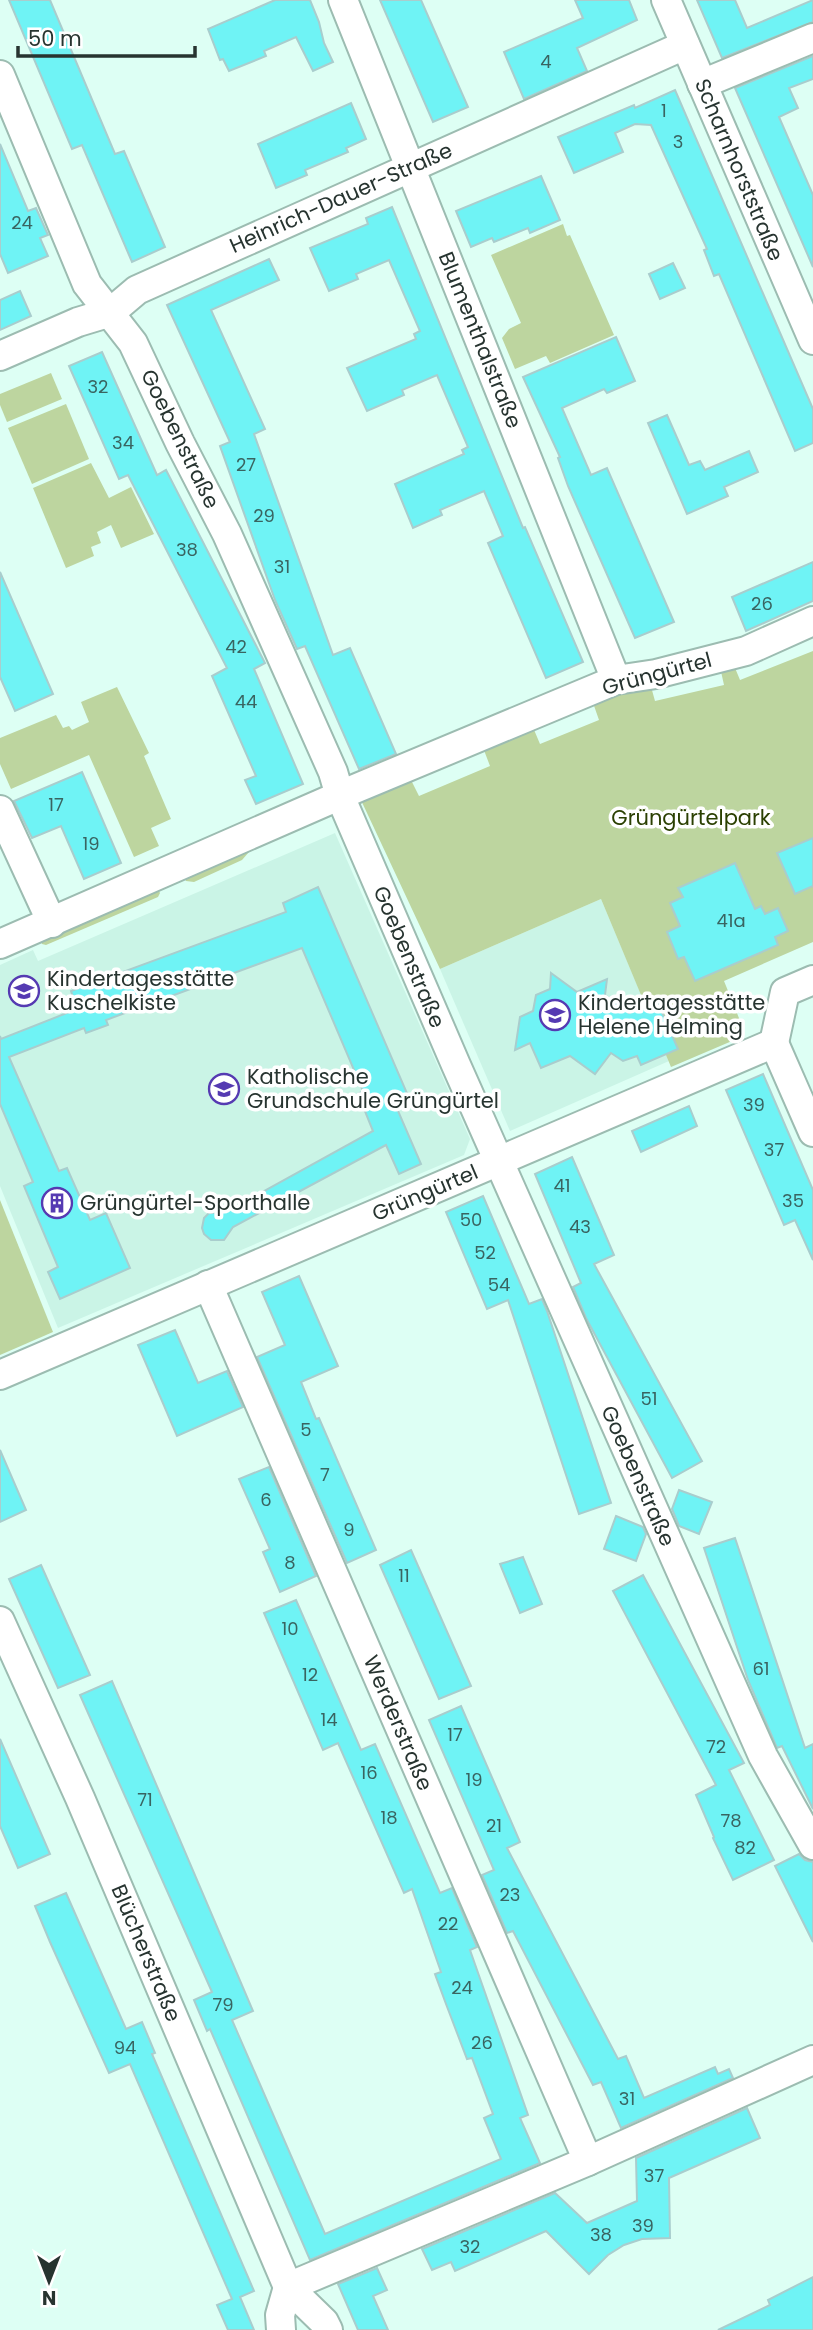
<svg xmlns="http://www.w3.org/2000/svg" width="813" height="2330" viewBox="0 0 813 2330" font-family="Poppins,sans-serif">
	<rect width="100%" height="100%" fill="#ddfff4"/>
	<!-- built -->
	<g fill="#caf4e6">
		<polygon points="335,833 470,1139 464,1155 58,1328 0,1186 0,965 33,950 38,961"/>
		<polygon points="601,899 669,1061 510,1131 440,969"/>
	</g>
	<!-- green -->
	<g fill="#bdd59f">
		<polygon points="563,224 567,236 570,235 614,335 550,363 546,356 515,369 502,338 509,329 521,323 491,255"/>
		<polygon points="51,373 62,399 7,422 0,405 0,394"/>
		<polygon points="66,404 89,459 32,484 8,428"/>
		<polygon points="91,463 109,498 131,487 154,534 121,548 111,525 97,532 101,543 91,547 94,556 66,568 33,488"/>
		<polygon points="813,651 813,942 724,981 743,1028 739,1038 671,1067 601,899 440,969 360,798 409,776 419,796 490,766 482,745 532,725 540,744 599,720 592,700 650,683 655,701 724,685 720,667 733,663 740,680"/>
		<polygon points="117,687 149,753 144,756 171,819 151,828 159,846 134,857 89,755 11,789 0,764 0,738 56,715 63,728 69,726 72,730 89,722 81,702"/>
		<polygon points="258,843 260,847 249,852 242,860 194,882 186,881 183,875"/>
		<polygon points="157,887 160,893 158,897 46,945 42,944 40,938"/>
		<polygon points="0,1200 53,1332 0,1355"/>
	</g>
	<!-- building -->
	<g fill="#6ff3f5" stroke="#a9cdcd" stroke-width="2">
		<polygon points="9,0 50,0 115,154 124,151 165,247 132,262 82,145 72,149"/>
		<polygon points="275,0 310,0 319,22 324,43 333,62 313,71 296,37 264,51 266,56 229,71 223,59 220,60 208,29"/>
		<polygon points="380,0 421,0 468,107 433,122"/>
		<polygon points="575,0 629,0 637,20 577,48 587,71 524,99 504,52 583,18"/>
		<polygon points="697,0 735,0 747,28 813,0 813,22 722,58"/>
		<polygon points="813,56 813,79 789,88 798,108 779,117 813,195 813,267 735,88"/>
		<polygon points="675,90 813,409 813,443 795,451 719,274 714,276 704,250 707,249 651,125 635,124 615,133 623,152 574,173 558,137 634,105 635,108"/>
		<polygon points="351,103 366,139 346,148 348,152 305,170 307,175 276,188 258,144"/>
		<polygon points="0,144 28,211 36,208 48,235 40,238 48,256 8,273 0,254"/>
		<polygon points="541,176 560,220 530,233 528,228 494,242 492,238 471,247 456,211"/>
		<polygon points="392,207 523,528 525,527 583,662 546,678 488,543 503,536 484,491 440,510 442,515 413,528 395,484 464,454 462,450 468,447 437,375 402,390 404,395 367,411 347,368 416,339 414,334 420,331 389,260 356,274 358,279 329,291 310,248 368,224 366,218"/>
		<polygon points="269,259 279,280 211,310 265,429 254,434 333,655 350,648 396,754 359,769 305,646 297,649 275,600 220,446 230,442 167,305"/>
		<polygon points="673,263 685,288 660,299 649,274"/>
		<polygon points="20,291 31,316 0,330 0,300"/>
		<polygon points="616,337 635,381 607,393 604,389 562,408 591,475 607,468 674,622 635,638 568,486 558,458 560,457 523,377"/>
		<polygon points="102,352 157,475 166,470 265,663 254,669 303,784 256,804 245,780 256,776 212,676 227,668 128,475 119,479 69,366"/>
		<polygon points="667,415 689,465 700,461 705,470 749,451 758,472 724,487 728,496 687,514 648,423"/>
		<polygon points="813,562 813,601 746,631 732,597"/>
		<polygon points="0,572 53,694 15,711 0,677"/>
		<polygon points="82,772 121,863 84,879 61,826 32,838 14,801"/>
		<polygon points="813,838 813,886 795,894 777,853"/>
		<polygon points="735,863 755,909 761,906 765,914 778,908 788,931 775,937 778,945 695,981 684,957 678,959 667,932 680,926 670,903 683,897 678,888"/>
		<polygon points="318,887 409,1098 395,1104 421,1164 399,1174 386,1145 233,1227 224,1240 211,1240 204,1234 202,1228 204,1218 209,1213 226,1212 373,1131 358,1094 363,1091 302,948 106,1020 108,1025 86,1033 84,1028 9,1057 59,1171 67,1168 90,1220 106,1213 130,1268 60,1299 48,1272 58,1267 24,1186 33,1182 0,1104 0,1036 1,1039 77,1009 71,991 286,912 283,903"/>
		<polygon points="551,973 577,992 607,979 605,995 629,1013 657,1001 678,1049 641,1065 637,1056 623,1061 611,1053 595,1074 570,1056 541,1068 530,1043 515,1050 520,1017 533,1011 536,995 550,989"/>
		<polygon points="763,1074 813,1190 813,1260 795,1220 784,1225 726,1090"/>
		<polygon points="689,1106 697,1126 641,1152 632,1131"/>
		<polygon points="572,1157 614,1255 594,1264 702,1461 672,1478 586,1318 573,1287 581,1283 535,1174"/>
		<polygon points="483,1196 529,1304 542,1299 547,1311 611,1503 579,1514 508,1300 487,1309 446,1212"/>
		<polygon points="299,1276 338,1366 301,1382 316,1419 319,1418 376,1550 347,1563 257,1357 285,1345 262,1292"/>
		<polygon points="175,1330 198,1383 227,1371 243,1407 177,1436 138,1345"/>
		<polygon points="0,1450 26,1510 0,1522"/>
		<polygon points="269,1467 316,1576 280,1592 263,1552 270,1549 239,1479"/>
		<polygon points="679,1490 712,1502 699,1534 679,1526 672,1509"/>
		<polygon points="616,1516 643,1527 646,1534 636,1561 604,1549"/>
		<polygon points="735,1538 805,1748 813,1744 813,1809 782,1746 777,1748 748,1680 704,1548"/>
		<polygon points="411,1550 471,1686 439,1699 380,1565"/>
		<polygon points="523,1557 542,1604 520,1613 500,1564"/>
		<polygon points="41,1565 90,1675 58,1688 9,1579"/>
		<polygon points="643,1575 744,1763 729,1770 774,1860 733,1880 713,1838 714,1837 696,1795 716,1785 613,1591"/>
		<polygon points="296,1600 361,1750 375,1744 440,1893 452,1888 477,1947 470,1950 528,2115 520,2118 540,2163 310,2260 210,2029 207,2031 194,2000 212,1992 80,1695 112,1681 253,2011 232,2020 325,2234 501,2159 484,2118 493,2114 472,2058 467,2059 446,2004 435,1974 441,1972 412,1889 404,1893 338,1743 323,1750 264,1613"/>
		<polygon points="461,1706 520,1842 507,1848 618,2059 626,2056 644,2098 715,2067 718,2074 729,2069 733,2078 621,2128 601,2082 593,2085 513,1931 507,1933 482,1875 494,1870 429,1720"/>
		<polygon points="0,1739 50,1854 18,1868 0,1826"/>
		<polygon points="799,1854 805,1860 813,1862 813,1942 775,1866"/>
		<polygon points="66,1893 126,2029 142,2022 155,2053 152,2054 254,2291 240,2297 254,2330 228,2330 217,2305 232,2299 130,2064 109,2073 50,1942 35,1906"/>
		<polygon points="747,2108 760,2138 669,2178 670,2238 642,2239 624,2245 608,2255 589,2274 546,2231 455,2271 451,2262 432,2270 422,2249 555,2193 587,2223 637,2201 636,2158"/>
		<polygon points="377,2268 387,2290 373,2296 388,2330 358,2330 338,2284"/>
		<polygon points="813,2277 813,2330 718,2330 770,2305 768,2300"/>
	</g>
	<g fill="none" stroke-linecap="round" stroke-linejoin="round">
		<!-- street casing -->
		<g stroke="#9cbcb1" stroke-width="32">
			<g id="street">
				<polyline points="343,0 616,680"/>
				<polyline points="666,0 813,340"/>
				<polyline points="0,75 87,284 133,343 180,443 227,534 333,772 340,796 456,1065 763,1756 813,1845"/>
				<polyline points="702,84 813,38"/>
				<polyline points="0,356 78,322 111,312 137,290 685,45"/>
				<polyline points="0,810 52,923"/>
				<polyline points="0,944 357,788 616,680 656,674 746,651 813,621"/>
				<polyline points="774,1043 813,1132"/>
				<polyline points="774,1043 785,992 813,980"/>
				<polyline points="208,1285 588,2161"/>
				<polyline points="0,1375 774,1043"/>
				<polyline points="0,1621 80,1798 288,2287 324,2322 328,2330"/>
				<polyline points="288,2287 588,2161 813,2060"/>
				<polyline points="281,2330 280,2315 288,2287"/>
			</g>
		</g>
		<!-- street -->
		<use href="#street" stroke="#fff" stroke-width="28"/>
	</g>
	<!-- icons -->
	<defs>
		<g id="school-ring" transform="scale(1.575)"><circle r="9.5" fill="#fff" stroke="#553ab2" stroke-width="1.5"/><path d="M0-5L7-2L0 1L-7-2ZM-4 1L0 2.5L4 1V4Q0 6-4 4Z" fill="#553ab2"/></g>
		<g id="building-ring" transform="scale(1.575)"><circle r="9.5" fill="#fff" stroke="#553ab2" stroke-width="1.5"/><path d="M-4-6H4V6H1V3H-1V6H-4ZM-2.5-4.3h1.7v1.8h-1.7ZM.8-4.3h1.7v1.8H.8ZM-2.5-1h1.7V.8h-1.7ZM.8-1h1.7V.8H.8Z" fill="#553ab2"/></g>
	</defs>
	<g fill-rule="evenodd">
		<use href="#school-ring" x="24" y="991"/>
		<use href="#school-ring" x="555" y="1015"/>
		<use href="#school-ring" x="224" y="1089"/>
		<use href="#building-ring" x="57" y="1203"/>
	</g>
	<g text-anchor="middle" stroke-width="7" stroke-linejoin="round" paint-order="stroke">
		<!-- number labels -->
		<g font-size="18" fill="#396461">
			<text x="546" y="68">4</text>
			<text x="664" y="117">1</text>
			<text x="678" y="148">3</text>
			<text x="22" y="229">24</text>
			<text x="98" y="393">32</text>
			<text x="123" y="449">34</text>
			<text x="246" y="471">27</text>
			<text x="264" y="522">29</text>
			<text x="187" y="556">38</text>
			<text x="282" y="573">31</text>
			<text x="762" y="610">26</text>
			<text x="236" y="653">42</text>
			<text x="246" y="708">44</text>
			<text x="56" y="811">17</text>
			<text x="91" y="850">19</text>
			<text x="731" y="927">41a</text>
			<text x="754" y="1111">39</text>
			<text x="774" y="1156">37</text>
			<text x="562" y="1192">41</text>
			<text x="793" y="1207">35</text>
			<text x="471" y="1226">50</text>
			<text x="580" y="1233">43</text>
			<text x="485" y="1259">52</text>
			<text x="499" y="1291">54</text>
			<text x="649" y="1405">51</text>
			<text x="306" y="1436">5</text>
			<text x="325" y="1481">7</text>
			<text x="266" y="1506">6</text>
			<text x="349" y="1536">9</text>
			<text x="290" y="1569">8</text>
			<text x="404" y="1582">11</text>
			<text x="290" y="1635">10</text>
			<text x="761" y="1675">61</text>
			<text x="310" y="1681">12</text>
			<text x="329" y="1726">14</text>
			<text x="455" y="1741">17</text>
			<text x="716" y="1753">72</text>
			<text x="369" y="1779">16</text>
			<text x="474" y="1786">19</text>
			<text x="145" y="1806">71</text>
			<text x="389" y="1824">18</text>
			<text x="731" y="1827">78</text>
			<text x="494" y="1832">21</text>
			<text x="745" y="1854">82</text>
			<text x="510" y="1901">23</text>
			<text x="448" y="1930">22</text>
			<text x="462" y="1994">24</text>
			<text x="223" y="2011">79</text>
			<text x="482" y="2049">26</text>
			<text x="125" y="2054">94</text>
			<text x="627" y="2105">31</text>
			<text x="654" y="2182">37</text>
			<text x="643" y="2232">39</text>
			<text x="601" y="2241">38</text>
			<text x="470" y="2253">32</text>
		</g>
		<!-- street labels -->
		<g font-size="21" fill="#273430" stroke="#fff">
			<text transform="translate(739 170) rotate(67)" y="7">Scharnhorststraße</text>
			<text transform="translate(341 198) rotate(-24)" y="7">Heinrich-Dauer-Straße</text>
			<text transform="translate(480 340) rotate(68)" y="7">Blumenthalstraße</text>
			<text transform="translate(180 439) rotate(64)" y="7">Goebenstraße</text>
			<text transform="translate(657 674) rotate(-15)" y="7">Grüngürtel</text>
			<text transform="translate(409 957) rotate(67)" y="7">Goebenstraße</text>
			<text transform="translate(425 1193) rotate(-23)" y="7">Grüngürtel</text>
			<text transform="translate(638 1476) rotate(66)" y="7">Goebenstraße</text>
			<text transform="translate(398 1723) rotate(67)" y="7">Werderstraße</text>
			<text transform="translate(146 1953) rotate(67)" y="7">Blücherstraße</text>
		</g>
		<!-- park labels -->
		<g font-size="21" fill="#2b4002" stroke="#fff">
			<text x="691" y="825">Grüngürtelpark</text>
		</g>
		<!-- poi labels -->
		<g font-size="21" fill="#273430" stroke="#fff" text-anchor="start">
			<text x="47" y="986">Kindertagesstätte<tspan x="47" dy="24">Kuschelkiste</tspan></text>
			<text x="578" y="1010">Kindertagesstätte<tspan x="578" dy="24">Helene Helming</tspan></text>
			<text x="247" y="1084">Katholische<tspan x="247" dy="24">Grundschule Grüngürtel</tspan></text>
			<text x="80" y="1210">Grüngürtel-Sporthalle</text>
		</g>
	</g>
	<!-- north arrow -->
	<g transform="translate(49 2281) rotate(180)" stroke="#ffffff" stroke-width="5" paint-order="stroke">
	<path d="M0-5L12 26L0 18L-12 26Z" fill="#273430"/>
	<text y="-10" font-size="19" font-weight="bold" text-anchor="middle" fill="#273430">N</text>
	</g>
	<!-- scale -->
	<path d="M18 46v10h177v-10" fill="none" stroke="#273430" stroke-width="3.5"/>
	<text x="28" y="46" font-size="21" fill="#273430" stroke="#ffffff" stroke-width="5" paint-order="stroke">50 m</text>
</svg>
